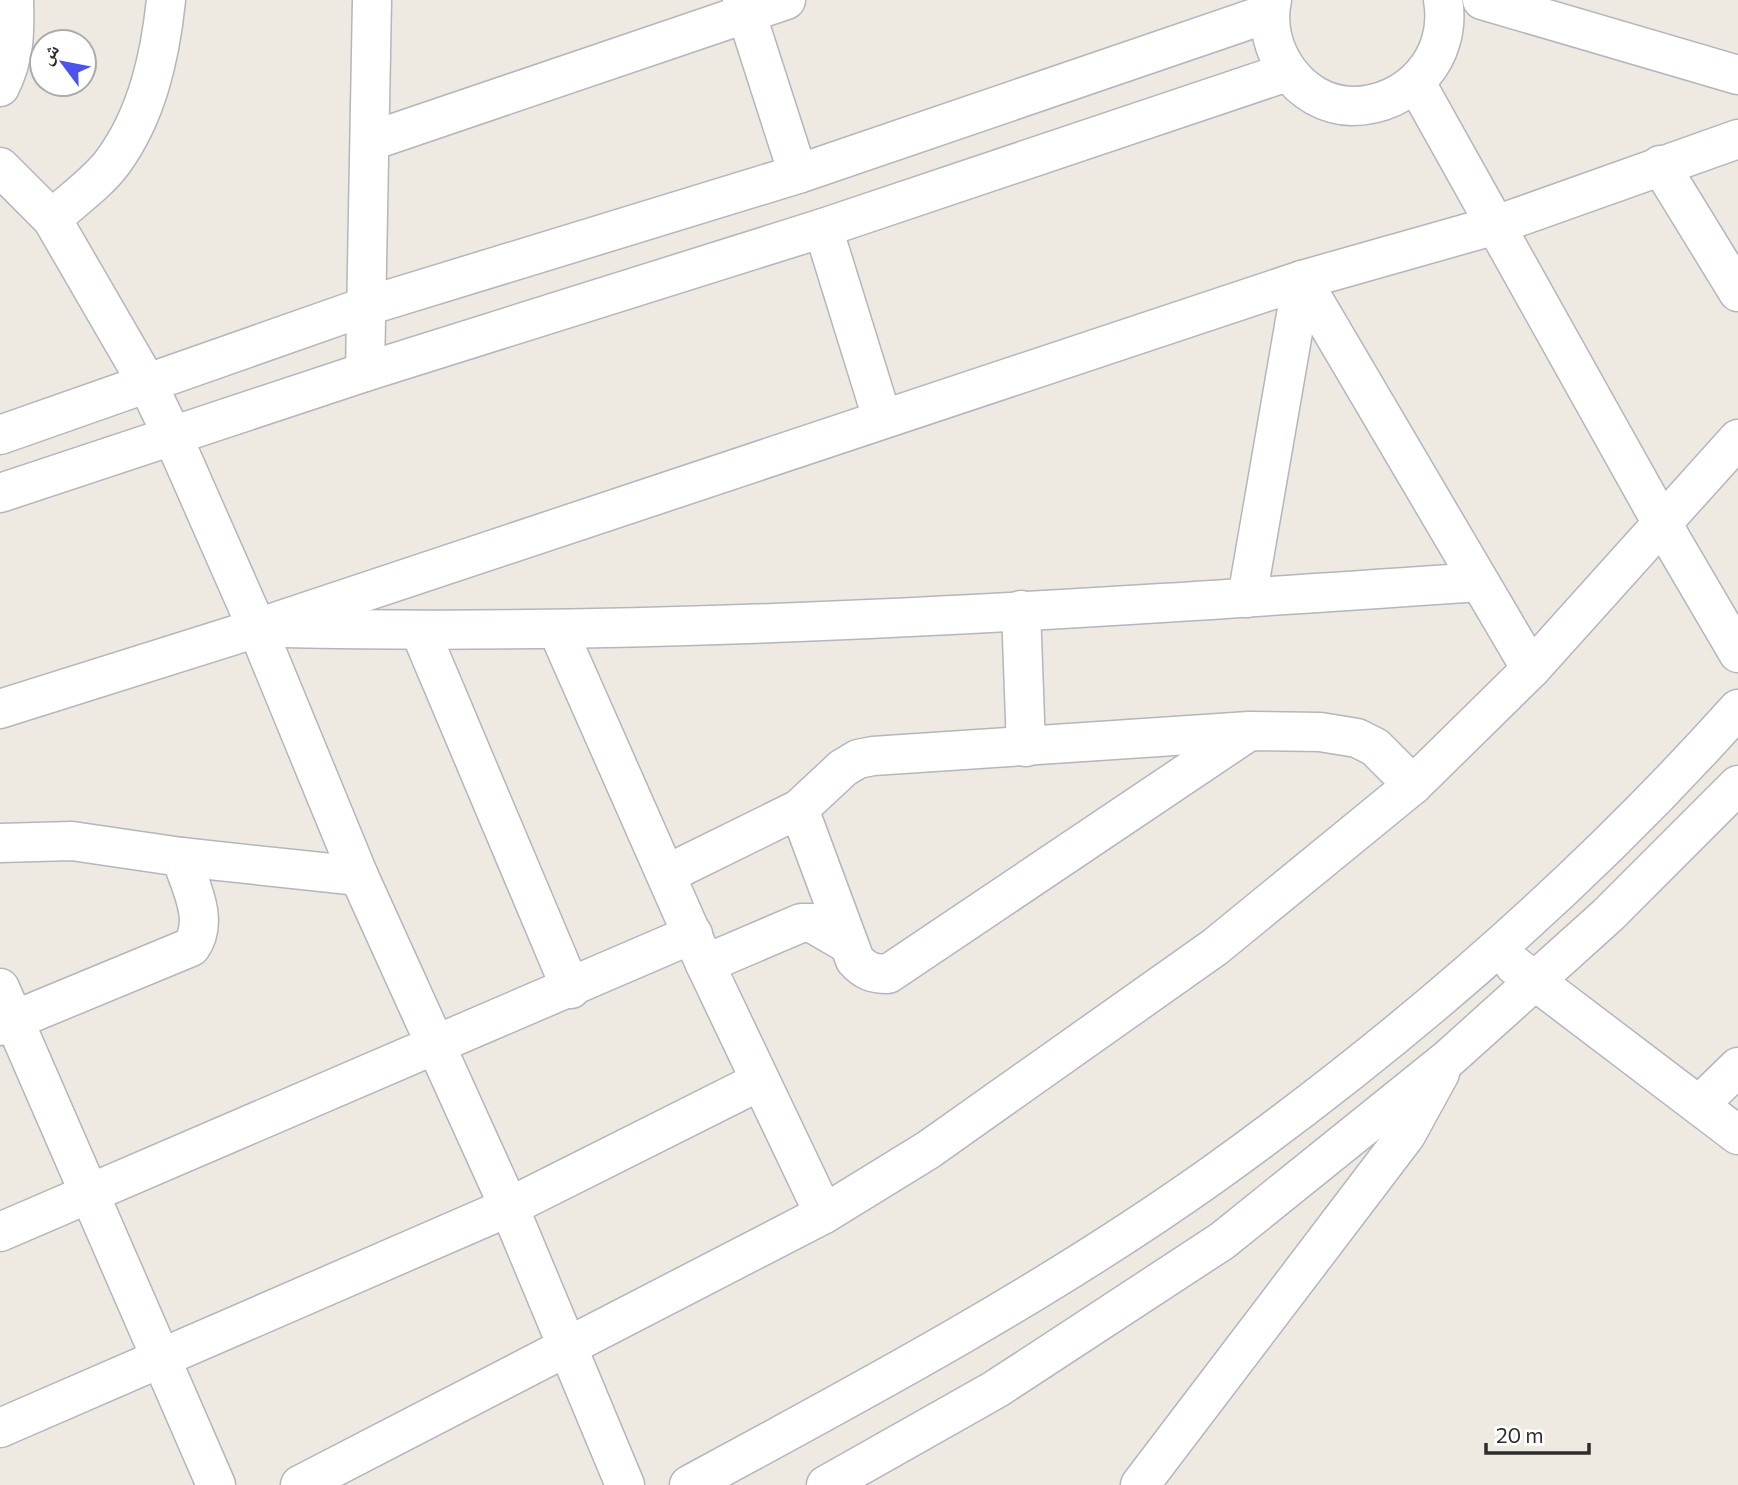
<svg xmlns="http://www.w3.org/2000/svg" width="1738" height="1485" viewBox="0 0 1738 1485" font-family="Commissioner,'Noto Naskh Arabic',sans-serif">
	<rect width="100%" height="100%" fill="#eeeae1"/>
	<g fill="none" stroke-linecap="round" stroke-linejoin="round">
		<!-- street casing -->
		<g stroke="#b4b5bf" stroke-width="41">
			<g id="street">
				<polyline points="742,0 798,174"/>
				<path d="M1272 0C1261 49 1299 105 1352 106 1409 106 1453 57 1443 0"/>
				<polyline points="1482,0 1738,75"/>
				<polyline points="1416,83 1663,525 1738,653"/>
				<path d="M0 87C15 57 15 33 14 0"/>
				<polyline points="371,141 786,0"/>
				<polyline points="1660,165 1738,292"/>
				<polyline points="0,167 52,219 147,383 172,435 257,628 359,876 509,1207 625,1485"/>
				<path d="M52 219C71 201 96 184 112 163 147 116 160 57 166 0"/>
				<polyline points="823,228 882,418"/>
				<polyline points="1302,280 1531,669"/>
				<polyline points="365,372 372,0"/>
				<polyline points="0,435 367,306 798,174 1269,13"/>
				<polyline points="0,493 365,372 823,228 1287,72"/>
				<polyline points="1247,598 1302,280"/>
				<polyline points="1021,610 1026,747"/>
				<path d="M283 628C682 637 1082 609 1479 582"/>
				<polyline points="420,631 571,989"/>
				<polyline points="558,631 705,964 824,1214"/>
				<polyline points="0,709 257,628 1302,280 1496,225 1738,139"/>
				<path d="M799 809 855 960C865 971 873 974 888 974L1248 732"/>
				<polyline points="0,843 72,841 181,857 359,876"/>
				<polyline points="667,874 799,809 843,768 858,759 873,756 1249,731 1320,732 1357,738 1375,747 1413,785"/>
				<polyline points="705,964 801,923 812,923 848,944"/>
				<polyline points="1514,965 1738,1135"/>
				<polyline points="0,988 216,1485"/>
				<path d="M0 1026 191 947C210 920 190 886 181 857"/>
				<polyline points="1699,1105 1738,1067"/>
				<polyline points="0,1232 693,934"/>
				<polyline points="0,1428 509,1207 760,1081"/>
				<polyline points="300,1485 824,1214 928,1150 1215,947 1413,785 1531,669 1738,439"/>
				<path d="M689 1485C867 1389 1046 1293 1211 1176 1401 1040 1582 883 1738 709"/>
				<polyline points="826,1485 996,1389 1222,1241 1448,1059 1608,915 1738,785"/>
				<polyline points="1140,1485 1406,1135 1440,1073"/>
			</g>
		</g>
		<!-- street -->
		<use href="#street" stroke="#fff" stroke-width="38"/>
	</g>
	<!-- north arrow -->
	<g transform="translate(63 63) rotate(302)"><circle r="33" fill="#ffffff" stroke="#ababab" stroke-width="2"/>
	<path d="M0-5L12 26L0 18L-12 26Z" fill="#4d53ef"/>
	<text y="-10" font-size="19" font-weight="bold" text-anchor="middle" fill="#2d2d2d">ش</text>
	</g>
	<!-- scale -->
	<path d="M1486 1443v10h103v-10" fill="none" stroke="#2d2d2d" stroke-width="3.5"/>
	<text x="1496" y="1443" font-size="21" fill="#2d2d2d" stroke="#ffffff" stroke-width="5" paint-order="stroke">20 m</text>
</svg>
